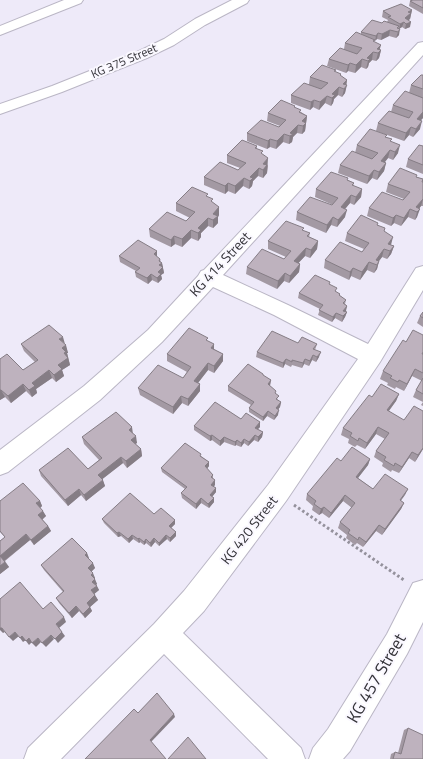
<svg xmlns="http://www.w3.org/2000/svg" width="423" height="759" viewBox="0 0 423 759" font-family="'Titillium Web',sans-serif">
	<rect width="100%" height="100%" fill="#eeeaf9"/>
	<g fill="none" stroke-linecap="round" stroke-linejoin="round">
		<!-- minor casing -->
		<g stroke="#bab6c5" stroke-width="2">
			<g id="minor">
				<polygon points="64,0 83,0 81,3 0,35 0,26"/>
				<polygon points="232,0 249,0 247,3 205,25 174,45 147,58 62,92 0,114 0,104 52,86 137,52 164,39 195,19"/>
				<polygon points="423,42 423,55 223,275 288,305 368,344 416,268 423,266 423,290 380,362 286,501 204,611 183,633 301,748 305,759 268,759 164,654 61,759 24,759 28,748 154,624 184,591 268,485 358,359 274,315 213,287 162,342 100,400 8,472 0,475 0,450 84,386 148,330 198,276 201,271 204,270 418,43"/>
				<polygon points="423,580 423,622 407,654 350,751 343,759 309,759 313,748 328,729 387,634 413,583"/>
			</g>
		</g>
		<!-- path -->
		<polyline stroke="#94919c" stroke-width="3" stroke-dasharray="2.5 2.5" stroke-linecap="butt" points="294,505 404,580"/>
		<!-- minor -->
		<use href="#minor" fill="#fff" fill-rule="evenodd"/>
	</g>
	<!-- wall -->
	<g fill="#a399a3">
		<polygon points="423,0 423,14 409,6 410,1"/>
		<polygon points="412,10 410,19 408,20 410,27 405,29 402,27 399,29 399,35 396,38 389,36 381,40 377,39 374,41 374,42 380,50 381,50 379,58 376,61 372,60 369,63 368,67 366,69 361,67 355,73 348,71 346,73 327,66 329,59 344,49 345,43 361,34 361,32 382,23 387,22 388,20 382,17 383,11"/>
		<polygon points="335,72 347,80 345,93 342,97 338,95 334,99 333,103 331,106 325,103 319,110 313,107 310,110 291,103 291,95 309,84 310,77"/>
		<polygon points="423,75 423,118 420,120 420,129 413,137 409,135 404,141 376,131 378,123 391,112 393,105 409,93 411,85"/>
		<polygon points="295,108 307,116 305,131 302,134 297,133 293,137 292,142 289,144 283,142 276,149 270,147 267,149 247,141 247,133 279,127 280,126 267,121 268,113"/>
		<polygon points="386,137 391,142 398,153 393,160 388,158 385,162 386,163 384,171 377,180 372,178 367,184 338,173 340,165 355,153 357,145"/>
		<polygon points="257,146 257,149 262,154 268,166 267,173 263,178 258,176 253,181 252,186 249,189 243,186 235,194 228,191 225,194 204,185 204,177 238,170 240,168 227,163 227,155"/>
		<polygon points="423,146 423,174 406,167 408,159"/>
		<polygon points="416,177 423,179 423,206 421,206 419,208 417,217 415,220 408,217 401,226 394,223 391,226 367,216 369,208 403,200 404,199 386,192 388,184"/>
		<polygon points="348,180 354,183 353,186 362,189 361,197 354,205 350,203 345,209 345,217 337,227 331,225 326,233 296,220 297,212 332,205 333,205 315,197 316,189"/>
		<polygon points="208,197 213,203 219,207 219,215 218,217 218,223 213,228 208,226 201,233 201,237 198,241 191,238 182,247 175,244 171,247 150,237 149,229 186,221 190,218 176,211 176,203"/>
		<polygon points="378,225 385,232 391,245 394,246 391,254 387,259 382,257 379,261 377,269 374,273 367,270 360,280 351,276 349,280 324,268 325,260 362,252 364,249 345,241 347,233"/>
		<polygon points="304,231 310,233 309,237 318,241 317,249 310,258 305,256 298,263 300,264 299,272 289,283 284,281 277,289 246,274 247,267 284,259 286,257 268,249 268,241"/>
		<polygon points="119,256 157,257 160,259 160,262 162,263 164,273 161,275 162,279 158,283 152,280 148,284 136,277 135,272 136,271 120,262"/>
		<polygon points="329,284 336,292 340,294 339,295 346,300 345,304 347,306 345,312 347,312 345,317 342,322 335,318 332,322 318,315 320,309 298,298 299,293"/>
		<polygon points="423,312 423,327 417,323 420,316"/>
		<polygon points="423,335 423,406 421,405 423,402 413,397 416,390 422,381 412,376 404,391 396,387 395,389 387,385 388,383 380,379 383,371 406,342"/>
		<polygon points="208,341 214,349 223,354 223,361 214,373 208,370 198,383 200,384 200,391 188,406 182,403 173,414 140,395 138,388 183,378 187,372 167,361 167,354"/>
		<polygon points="298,343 317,344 315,350 319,357 316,362 312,360 309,366 304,364 302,368 292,365 291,367 285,364 283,368 256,357 257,352"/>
		<polygon points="21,344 65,344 68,353 67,353 70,365 62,370 64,376 56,382 52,378 36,389 37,393 32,397 26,391 11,403 5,397 0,400 0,359 23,370 35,362 24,351"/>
		<polygon points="263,374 263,376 271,380 270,386 276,394 278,401 281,402 280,407 278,410 278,415 274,420 267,416 263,421 249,412 249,408 251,405 228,391 228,386"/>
		<polygon points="399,394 396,401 389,411 423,449 415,462 409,458 399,473 392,470 391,472 382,466 383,463 374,457 376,451 385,439 376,434 365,449 357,445 355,447 348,443 349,439 341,435 343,428 372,397"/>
		<polygon points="241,419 260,422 260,427 258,429 263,432 262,437 258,442 254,440 248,446 244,443 241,447 236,445 235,446 224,442 220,446 212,440 210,441 194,430 194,426"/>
		<polygon points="133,434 137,443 135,444 141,449 142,456 127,468 123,463 102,479 105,486 86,501 81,495 68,506 41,476 39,470 88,469 99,460 84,444 82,437"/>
		<polygon points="201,456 209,462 209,466 207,469 213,475 213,478 215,485 214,486 216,492 212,497 214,498 214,502 209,508 201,503 196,509 182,498 181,493 185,489 162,472 161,468"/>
		<polygon points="370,459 368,465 358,478 373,489 408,489 400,500 404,503 401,509 382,535 376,531 363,547 357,543 355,545 346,538 347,535 338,528 340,522 352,508 343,501 329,518 322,513 319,515 312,510 313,506 306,500 307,494 341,461"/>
		<polygon points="0,501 40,501 42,506 40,508 46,516 42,519 48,526 51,531 34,545 30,540 5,561 9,567 0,574 0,541 5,537 0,532"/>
		<polygon points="154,514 175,520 175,524 171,528 176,532 176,536 170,542 167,539 159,546 155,542 151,547 146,543 144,545 140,542 139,543 133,539 129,543 121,536 118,537 104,523 102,519"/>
		<polygon points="87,553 88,558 95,568 91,572 95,578 94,579 97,584 96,585 99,590 94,594 98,600 90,607 92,611 85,618 79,611 72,618 59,603 56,598 63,592 44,570 41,565"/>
		<polygon points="408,728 423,759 390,759 391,754 395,752 398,753 404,730"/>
	</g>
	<!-- shaded-wall -->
	<g fill="#857d85">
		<polygon points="412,10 410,19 405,23 404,22 408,12"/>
		<polygon points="404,22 402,27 399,29 400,24"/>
		<polygon points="411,22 410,27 405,29 406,24"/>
		<polygon points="400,29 399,35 396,38 398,32"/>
		<polygon points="390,30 389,36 381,40 382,34"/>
		<polygon points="378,33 377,39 375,41 376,36"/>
		<polygon points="381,45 379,52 381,50 379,58 376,61 378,53 377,49"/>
		<polygon points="373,52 372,60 369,63 368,67 366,69 368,61 367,58"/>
		<polygon points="362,59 361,67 355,73 356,65"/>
		<polygon points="350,63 348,71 346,73 348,65"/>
		<polygon points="347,80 346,86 347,85 345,93 342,97 344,89 343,84"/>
		<polygon points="339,87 338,95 334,99 333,103 331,106 332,98 332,94"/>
		<polygon points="327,96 325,103 319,110 320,102"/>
		<polygon points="314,100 313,107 310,110 311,102"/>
		<polygon points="423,112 423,118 415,127 417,119"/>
		<polygon points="307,116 305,131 302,134 303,126 302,121"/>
		<polygon points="422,121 420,129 413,137 416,129"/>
		<polygon points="298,125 297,133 293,137 292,142 289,144 290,133"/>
		<polygon points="411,127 409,135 404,141 406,133"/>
		<polygon points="284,134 283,142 276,149 277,141"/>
		<polygon points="270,139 270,147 267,149 268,141"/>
		<polygon points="400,145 398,153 393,160 395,152"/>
		<polygon points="390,150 388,158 379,169 381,161"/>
		<polygon points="268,158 267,173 263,178 263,164"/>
		<polygon points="386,163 384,171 377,180 379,172"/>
		<polygon points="259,168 258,176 253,181 252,186 249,189 250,177"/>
		<polygon points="374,170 372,178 367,184 369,176"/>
		<polygon points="244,178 243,186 235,194 235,186"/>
		<polygon points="228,183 228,191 225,194 225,186"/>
		<polygon points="362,189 361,197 354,205 356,197"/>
		<polygon points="351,195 350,203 340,215 341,207"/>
		<polygon points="423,199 421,206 417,212 416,207"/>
		<polygon points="219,207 219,215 218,217 218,223 213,228 213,214"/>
		<polygon points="410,209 408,217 401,226 404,218"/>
		<polygon points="420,209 417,217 415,220 417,212"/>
		<polygon points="347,210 345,217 337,227 338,220"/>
		<polygon points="396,215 394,223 391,226 393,218"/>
		<polygon points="333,217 331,225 326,233 327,225"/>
		<polygon points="208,218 208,226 201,233 201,237 198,241 198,228"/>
		<polygon points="191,230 191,238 182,247 182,239"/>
		<polygon points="174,236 175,244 171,247 171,240"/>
		<polygon points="393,237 391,245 388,244"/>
		<polygon points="318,241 317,249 310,258 311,250"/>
		<polygon points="394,246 391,254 387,259 390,251"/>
		<polygon points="306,248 305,256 293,269 294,261"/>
		<polygon points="384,249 382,257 376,265 376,260"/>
		<polygon points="157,251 157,257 154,254"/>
		<polygon points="160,259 161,264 162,263 164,273 161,275 162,279 158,283 157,278 159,261"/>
		<polygon points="379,261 377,269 374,273 377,265"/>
		<polygon points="369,262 367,270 360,280 362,272"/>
		<polygon points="300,264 299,272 289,283 290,276"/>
		<polygon points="353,268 351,276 349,280 350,272"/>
		<polygon points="285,273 284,281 277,289 278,281"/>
		<polygon points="151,274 152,280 148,284 147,278"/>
		<polygon points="347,306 346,311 342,316 343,311"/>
		<polygon points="347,312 345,317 342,322 343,316"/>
		<polygon points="336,313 335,318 332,322 333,317"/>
		<polygon points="63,337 65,344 59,339"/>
		<polygon points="214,344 214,352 211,348"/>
		<polygon points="66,345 68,353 67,353 70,365 62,370 64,376 56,382 54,375 58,365 62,348"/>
		<polygon points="321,352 319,357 316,362 317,357"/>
		<polygon points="223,354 223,361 214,373 214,366"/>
		<polygon points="313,355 312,360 309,366 310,361"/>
		<polygon points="286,359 285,364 283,368 283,363"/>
		<polygon points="305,359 304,364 302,368 303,363"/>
		<polygon points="208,363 208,370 194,388 194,381"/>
		<polygon points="415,369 412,376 404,391 407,384"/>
		<polygon points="49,370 52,378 36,389 37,393 32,397 29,390 32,383"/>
		<polygon points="271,380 270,385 267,389 268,384"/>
		<polygon points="23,384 26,391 11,403 8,396"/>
		<polygon points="200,384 200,391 188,406 188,399"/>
		<polygon points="0,390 1,390 5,397 0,400"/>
		<polygon points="399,394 396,401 384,417 387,410"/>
		<polygon points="181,396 182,403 173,414 173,407"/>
		<polygon points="281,402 280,407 275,413 276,408"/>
		<polygon points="279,410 278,415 274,420 275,416"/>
		<polygon points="268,411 267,416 263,421 263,417"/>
		<polygon points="260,422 260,427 255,432 255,428"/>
		<polygon points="132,427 133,434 129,430"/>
		<polygon points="378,427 376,434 365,449 367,443"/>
		<polygon points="263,432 262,437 258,442 258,437"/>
		<polygon points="212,435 212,440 210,441 210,436"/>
		<polygon points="255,435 254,440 248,446 249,442"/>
		<polygon points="136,436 137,443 132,446 131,440"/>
		<polygon points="224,437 224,442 220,446 220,441"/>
		<polygon points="244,439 244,443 241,447 241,443"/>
		<polygon points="237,440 236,445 235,446 235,442"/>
		<polygon points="423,448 423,449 415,462 418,455"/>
		<polygon points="141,449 142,456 127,468 126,461"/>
		<polygon points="412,452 409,458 399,473 402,467"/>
		<polygon points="121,457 123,463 100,481 98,475"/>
		<polygon points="370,459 368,465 354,483 356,477"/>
		<polygon points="209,462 209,466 205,471 205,466"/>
		<polygon points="103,480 105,486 86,501 84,495"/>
		<polygon points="215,480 215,485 211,489 211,485"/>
		<polygon points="216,488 216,492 210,499 210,495"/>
		<polygon points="79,489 81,495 68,506 65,500"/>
		<polygon points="408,489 405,495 397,506 400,500"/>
		<polygon points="345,495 343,501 329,518 331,513"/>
		<polygon points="201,498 201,503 196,509 196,504"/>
		<polygon points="214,498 214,502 209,508 208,504"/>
		<polygon points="40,501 42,506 39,509 36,503"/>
		<polygon points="404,503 401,509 382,535 385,529"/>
		<polygon points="324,507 322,513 319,515 321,509"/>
		<polygon points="43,511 46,516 41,521 38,515"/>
		<polygon points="175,520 175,524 169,530 169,526"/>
		<polygon points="379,525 376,531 363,547 366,542"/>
		<polygon points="48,526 51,531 34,545 31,540"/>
		<polygon points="119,532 121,536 118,537 117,533"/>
		<polygon points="176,532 176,536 170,542 170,538"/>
		<polygon points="26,534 30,540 4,561 0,556"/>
		<polygon points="132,535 133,539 129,543 128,539"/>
		<polygon points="166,535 167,539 159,546 159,543"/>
		<polygon points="139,538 140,542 139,543 138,539"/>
		<polygon points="154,538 155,542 151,547 150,543"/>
		<polygon points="146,539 146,543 144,545 144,542"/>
		<polygon points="87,553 89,558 87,560 85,555"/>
		<polygon points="5,562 9,567 0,574 0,566"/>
		<polygon points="93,563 95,568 90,573 88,568"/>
		<polygon points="93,573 95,578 93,580 91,575"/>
		<polygon points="95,579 97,584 94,587 92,582"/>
		<polygon points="97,586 99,590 93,595 91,590"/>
		<polygon points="95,595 98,600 90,607 92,611 85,618 83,614 87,603"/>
		<polygon points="76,606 79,611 72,618 69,613"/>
		<polygon points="64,617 66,622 59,628 56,624"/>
		<polygon points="0,628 2,628 5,632 3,633 0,630"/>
		<polygon points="15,632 19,636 13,641 9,637"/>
		<polygon points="62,632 65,636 58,643 55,639"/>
		<polygon points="51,635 54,639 46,647 42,643"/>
		<polygon points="22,636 26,640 23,642 20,638"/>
		<polygon points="29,638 32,642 29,645 26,641"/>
		<polygon points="38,638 41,642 36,647 32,643"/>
		<polygon points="174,714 175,717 151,742 150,740"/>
	</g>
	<!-- building -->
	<g fill="#beb2be" stroke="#857d85">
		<polygon points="413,0 423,0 423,8 410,1"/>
		<polygon points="401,4 412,10 408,12 411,13 405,18 411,22 406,24 404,22 400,24 388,17 391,16 383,11"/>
		<polygon points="372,20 382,23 384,21 399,26 397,28 400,29 398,32 390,30 382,34 378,33 376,36 361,32"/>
		<polygon points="356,32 375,40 373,41 381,45 377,49 381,50 378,53 373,52 367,58 370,59 368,61 362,59 356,65 350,63 348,65 329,59 340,48 357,54 362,48 345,43"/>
		<polygon points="322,65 336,70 334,71 341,74 340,75 347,80 343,84 347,85 344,89 339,87 332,94 335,95 332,98 327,96 320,102 314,100 311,102 291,95 304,83 321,89 328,83 310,77"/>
		<polygon points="421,75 423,75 423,89 411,85"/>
		<polygon points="405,91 423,98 423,112 417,119 422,121 416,129 411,127 406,133 378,123 389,111 409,118 413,112 393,105"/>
		<polygon points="281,100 295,106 294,107 301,110 299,112 307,116 302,121 306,123 303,126 298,125 290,133 293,134 290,136 284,134 277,141 270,139 268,141 247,133 261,120 279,127 286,120 268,113"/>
		<polygon points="370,129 387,135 385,137 392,139 390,141 400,145 395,152 390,150 381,161 386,163 379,172 374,170 369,176 340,165 352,151 372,159 378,153 357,145"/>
		<polygon points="242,140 257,146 255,148 263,151 261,153 268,158 263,164 267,165 263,170 259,168 250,177 253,178 250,181 244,178 235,186 228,183 225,186 204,177 220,162 238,170 246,163 227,155"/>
		<polygon points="419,145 423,146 423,165 408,159"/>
		<polygon points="400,168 417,175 416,177 423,179 422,182 423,182 423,199 416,207 420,209 417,212 410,209 404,218 396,215 393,218 369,208 382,192 403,200 410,192 388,184"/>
		<polygon points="331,172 348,178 347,180 354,183 352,185 362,189 356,197 351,195 341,207 347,210 338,220 333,217 327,225 297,212 310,197 332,205 338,198 316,189"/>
		<polygon points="192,187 208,194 206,196 213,199 211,201 219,207 213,214 218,216 213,220 208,218 198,228 201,230 198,233 191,230 182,239 174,236 171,240 149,229 167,212 186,221 195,212 176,203"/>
		<polygon points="361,215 378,223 377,225 385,228 384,231 393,237 388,244 394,246 390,251 384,249 376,260 379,261 377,265 369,262 362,272 353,268 350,272 325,260 340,242 362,252 369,243 347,233"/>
		<polygon points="286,221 304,228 302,230 310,233 307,236 318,241 311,250 306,248 294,261 300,264 290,276 285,273 278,281 247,267 262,249 284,259 291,251 268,241"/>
		<polygon points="138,240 157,251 154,254 160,259 159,261 162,263 159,265 163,267 158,272 161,274 157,278 151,274 147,278 135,272 140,268 119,256"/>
		<polygon points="315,275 330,282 329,284 337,288 335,291 340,294 339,295 346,300 343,303 347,306 343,311 347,312 343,316 336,313 333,317 319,310 323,305 299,293"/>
		<polygon points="423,312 423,318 420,316"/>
		<polygon points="49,325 63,337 59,339 66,345 62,348 66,352 64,353 68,358 58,365 62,369 54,375 49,370 32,383 35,386 29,390 23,384 8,396 1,390 0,390 0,359 7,354 23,370 38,360 21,344"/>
		<polygon points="189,328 208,338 206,340 214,344 211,348 223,354 214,366 208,363 194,381 200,384 188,399 181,396 173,407 138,388 158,365 183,378 191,367 167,354"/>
		<polygon points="413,330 423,335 423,352 422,354 423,354 423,373 415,369 407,384 399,380 398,382 390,378 392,376 383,371 403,340 406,342"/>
		<polygon points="272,331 298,343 302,337 317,344 313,349 321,352 317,357 313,355 310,361 305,359 303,363 292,360 292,362 286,359 283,363 257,352"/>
		<polygon points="248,364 263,374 263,375 271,380 268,384 276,391 275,393 279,396 276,399 281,402 276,408 279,410 275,416 268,411 263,417 249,408 254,402 228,386"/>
		<polygon points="423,378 423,394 416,390"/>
		<polygon points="381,384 399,394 387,410 404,420 414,406 423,411 423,448 418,455 412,452 402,467 395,463 394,466 384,460 386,457 376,451 389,433 378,427 367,443 359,438 358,441 350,436 352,433 343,428 369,395 372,397"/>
		<polygon points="215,402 241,419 246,413 260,422 255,428 263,432 258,437 255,435 249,442 244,439 241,443 237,440 235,442 224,437 220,441 212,435 210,436 194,426"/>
		<polygon points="116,412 132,427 129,430 136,436 131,440 141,449 126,461 121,457 98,475 103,480 84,495 79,489 65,500 39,470 68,448 88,469 102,458 82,437"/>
		<polygon points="185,443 201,454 200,456 209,462 205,466 213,475 211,477 215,480 211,485 216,488 210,495 214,498 208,504 201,498 196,504 181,493 187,487 161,468"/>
		<polygon points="352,447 370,459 356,477 373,489 385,474 408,489 400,500 404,503 385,529 379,525 366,542 359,537 358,540 348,533 350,530 340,522 355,503 345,495 331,513 324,507 321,509 314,504 316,501 307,494 337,458 341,461"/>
		<polygon points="23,483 40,501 36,503 43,511 38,515 48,526 31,540 26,534 0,556 5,562 0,566 0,541 5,537 0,531 0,501"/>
		<polygon points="130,493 154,514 161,508 175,520 169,526 176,532 170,538 166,535 159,543 154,538 150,543 146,539 144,542 139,538 138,539 132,535 128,539 119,532 117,533 102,519"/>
		<polygon points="72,538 87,553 85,555 93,563 88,568 93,573 91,575 95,579 92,582 97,586 91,590 95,595 87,603 90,607 83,614 76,606 69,613 56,598 64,591 41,565"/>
		<polygon points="20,582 43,609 51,602 64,617 56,624 62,632 55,639 51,635 42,643 38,638 32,643 29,638 26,641 22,636 20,638 15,632 9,637 2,628 0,628 0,599"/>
		<polygon points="157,693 174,714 150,740 166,759 85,759 134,709 138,713"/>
		<polygon points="408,728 423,735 423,759 393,759 395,752 401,754"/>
		<polygon points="188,737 206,759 168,759"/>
	</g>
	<g text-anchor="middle" stroke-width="4" stroke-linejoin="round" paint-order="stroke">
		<!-- far-street labels -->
		<g font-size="12" fill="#343339" stroke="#faf8ff">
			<text transform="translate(124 61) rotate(-23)" y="4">KG 375 Street</text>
		</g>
		<!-- street labels -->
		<g font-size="14" fill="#343339" stroke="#faf8ff">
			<text transform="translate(220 264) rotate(-47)" y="5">KG 414 Street</text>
			<text transform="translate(249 530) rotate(-52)" y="5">KG 420 Street</text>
		</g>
		<!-- near-street labels -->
		<g font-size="17" fill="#343339" stroke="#faf8ff">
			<text transform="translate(376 678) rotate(-60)" y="6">KG 457 Street</text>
		</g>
	</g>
</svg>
